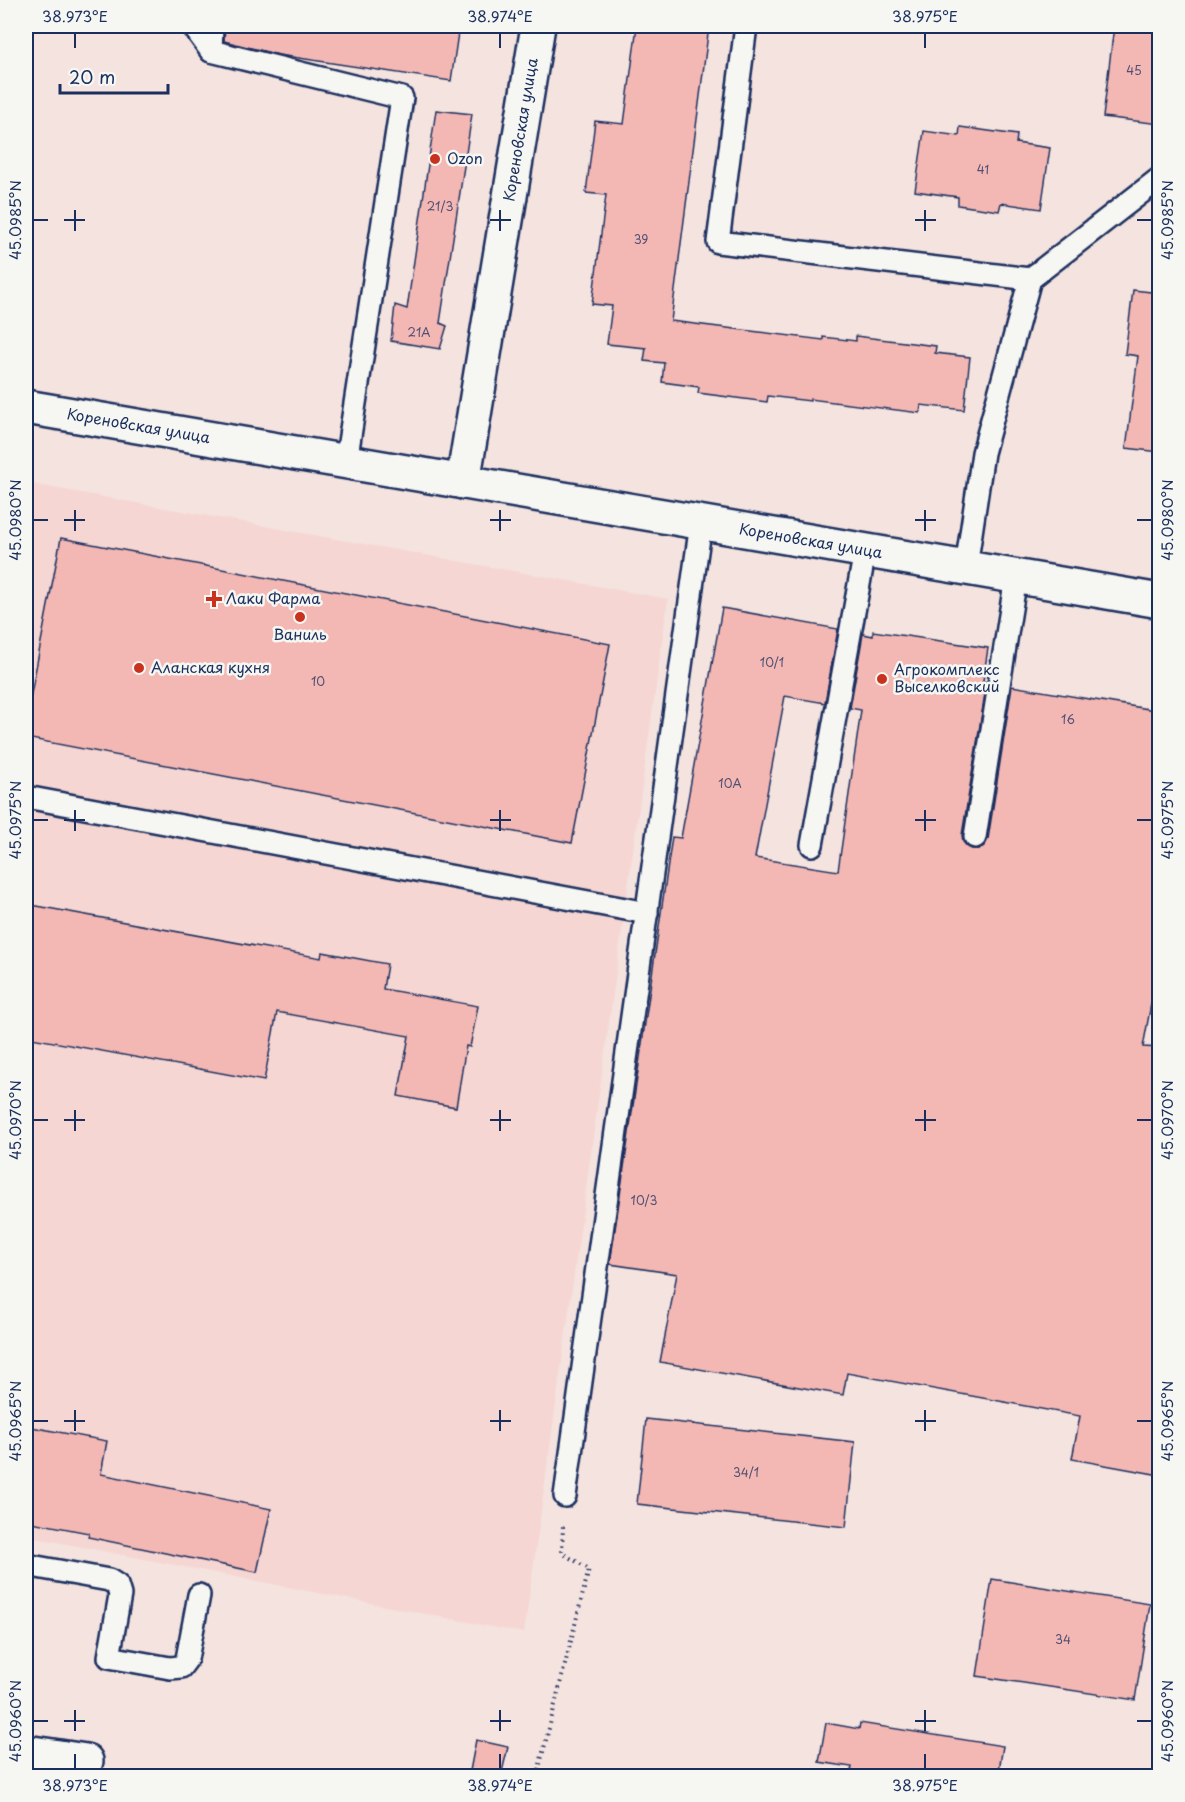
<svg xmlns="http://www.w3.org/2000/svg" width="1185" height="1802" viewBox="0 0 1185 1802" font-family="'Playpen Sans',sans-serif">
	<rect width="100%" height="100%" fill="#f5e3df"/>
	<filter id="ink" filterUnits="userSpaceOnUse"><feTurbulence type="fractalNoise" baseFrequency=".0167" numOctaves="2"/><feDisplacementMap in="SourceGraphic" scale="12" xChannelSelector="R" yChannelSelector="G"/><feConvolveMatrix kernelMatrix="1 2 1 2 8 2 1 2 1" color-interpolation-filters="sRGB"/></filter>
	<g filter="url(#ink)">
		<!-- built -->
		<polygon fill="#f5d6d2" points="26,483 668,599 524,1633 26,1536"/>
		<!-- building -->
		<g fill="#f4b8b4" stroke="#1b2f5e" stroke-width="1.5">
			<polygon points="225,26 459,26 451,81 279,55 224,41"/>
			<polygon points="637,26 709,26 671,321 823,340 823,337 856,341 856,336 936,346 935,353 970,357 964,410 921,405 920,413 810,399 810,401 768,396 767,402 698,393 699,387 662,382 664,363 644,361 646,348 607,344 612,306 592,304 606,195 586,193 595,121 624,124"/>
			<polygon points="1114,26 1160,26 1160,124 1103,117"/>
			<polygon points="436,110 472,114 440,323 447,326 440,349 391,341 395,305 407,309"/>
			<polygon points="960,127 1017,135 1016,143 1050,148 1041,209 1001,203 999,211 958,205 958,197 915,191 924,131 959,136"/>
			<polygon points="1133,290 1160,293 1160,452 1126,448 1138,356 1125,354"/>
			<polygon points="61,538 610,644 572,843 26,738 26,720"/>
			<polygon points="722,608 838,629 825,703 785,696 755,858 838,871 861,710 850,708 863,634 873,636 873,631 988,648 983,681 987,682 962,835 963,842 967,846 972,849 980,849 985,845 988,839 1012,686 1160,711 1160,956 1143,1047 1160,1048 1160,1475 1072,1459 1080,1416 847,1373 843,1395 660,1362 677,1274 610,1264 672,837 681,838"/>
			<polygon points="26,904 321,958 322,952 387,964 383,989 478,1006 470,1047 466,1046 456,1107 398,1096 409,1036 277,1012 264,1081 26,1037"/>
			<polygon points="646,1419 855,1442 846,1527 637,1504"/>
			<polygon points="26,1426 107,1441 101,1474 271,1509 257,1572 88,1537 89,1533 26,1521"/>
			<polygon points="992,1579 1150,1604 1135,1700 977,1676"/>
			<polygon points="826,1723 859,1729 860,1723 1003,1746 998,1776 882,1776 851,1771 852,1767 819,1762"/>
			<polygon points="476,1740 508,1747 501,1776 469,1776"/>
		</g>
		<g fill="none" stroke-linecap="round" stroke-linejoin="round">
			<!-- service casing -->
			<g stroke="#1b2f5e" stroke-width="26">
				<g id="service">
					<polyline points="193,26 211,51"/>
					<polyline points="212,26 211,51 402,98 346,462"/>
					<polyline points="746,26 718,242 1030,279"/>
					<polyline points="966,567 983,453 1030,279 1160,178"/>
					<polyline points="26,797 647,913"/>
					<polyline points="975,837 1016,577"/>
					<polyline points="812,845 865,551"/>
					<polyline points="565,1496 701,523"/>
					<polyline points="26,1565 109,1580 117,1585 120,1595 109,1657 170,1668 181,1667 187,1659 199,1595"/>
				</g>
			</g>
			<!-- minor casing -->
			<g stroke="#1b2f5e" stroke-width="38">
				<g id="minor">
					<path id="s1" d="M463 482 538 26"/>
					<polyline points="26,1752 86,1761"/>
				</g>
			</g>
			<!-- tertiary casing -->
			<g stroke="#1b2f5e" stroke-width="38">
				<g id="tertiary">
					<path id="s2" d="M26 407 1160 601"/>
				</g>
			</g>
			<!-- path -->
			<polyline stroke="#1b2f5e" stroke-width="4" stroke-dasharray="1.5 4.5" stroke-linecap="butt" points="537,1776 589,1569 562,1553 563,1525"/>
			<!-- service -->
			<use href="#service" stroke="#f6f6f2" stroke-width="21"/>
			<!-- minor -->
			<use href="#minor" stroke="#f6f6f2" stroke-width="33"/>
			<!-- tertiary -->
			<use href="#tertiary" stroke="#f6f6f2" stroke-width="33"/>
		</g>
	</g>
	<!-- ticks -->
	<path fill="none" stroke="#1b2f5e" stroke-width="2" d="M75 33V48M500 33V48M925 33V48M75 210V231M500 210V231M925 210V231M33 220H48M64 220H85M490 220H511M915 220H936M1137 220H1152M75 510V531M500 510V531M925 510V531M33 520H48M64 520H85M490 520H511M915 520H936M1137 520H1152M75 810V831M500 810V831M925 810V831M33 820H48M64 820H85M490 820H511M915 820H936M1137 820H1152M75 1110V1131M500 1110V1131M925 1110V1131M33 1120H48M64 1120H85M490 1120H511M915 1120H936M1137 1120H1152M75 1410V1431M500 1410V1431M925 1410V1431M33 1421H48M64 1421H85M490 1421H511M915 1421H936M1137 1421H1152M75 1710V1731M500 1710V1731M925 1710V1731M33 1721H48M64 1721H85M490 1721H511M915 1721H936M1137 1721H1152M75 1754V1769M500 1754V1769M925 1754V1769"/>
	<!-- markers -->
	<g fill="#c8321e" stroke="#f6f6f2" stroke-width="2">
		<circle cx="435" cy="159" r="6"/>
		<path d="M211 590h6v6h6v6h-6v6h-6v-6h-6v-6h6z"/>
		<circle cx="300" cy="617" r="6"/>
		<circle cx="139" cy="668" r="6"/>
		<circle cx="882" cy="679" r="6"/>
	</g>
	<g text-anchor="middle" stroke-width="5" stroke-linejoin="round" paint-order="stroke">
		<!-- number labels -->
		<g font-size="12" fill="#515174">
			<text x="1134" y="75">45</text>
			<text x="983" y="174">41</text>
			<text x="440" y="211">21/3</text>
			<text x="641" y="244">39</text>
			<text x="419" y="337">21А</text>
			<text x="772" y="667">10/1</text>
			<text x="318" y="686">10</text>
			<text x="1068" y="724">16</text>
			<text x="730" y="788">10А</text>
			<text x="644" y="1205">10/3</text>
			<text x="746" y="1477">34/1</text>
			<text x="1063" y="1644">34</text>
		</g>
		<!-- street labels -->
		<g font-size="15" fill="#1b2f5e" stroke="#f6f6f2">
			<text dy="5" stroke="none"><textPath href="#s1" startOffset="357">Кореновская улица</textPath></text>
			<text dy="5" stroke="none"><textPath href="#s2" startOffset="114">Кореновская улица</textPath></text>
			<text dy="5" stroke="none"><textPath href="#s2" startOffset="796">Кореновская улица</textPath></text>
		</g>
		<!-- poi labels -->
		<g font-size="15" fill="#1b2f5e" stroke="#f6f6f2" text-anchor="start">
			<text x="447" y="164">Ozon</text>
			<text x="226" y="604">Лаки Фарма</text>
			<text x="300" y="640" text-anchor="middle">Ваниль</text>
			<text x="151" y="673">Аланская кухня</text>
			<text x="894" y="675">Агрокомплекс<tspan x="894" dy="17">Выселковский</tspan></text>
		</g>
	</g>
	<!-- margin -->
	<rect width="1185" height="1802" fill="none" stroke="#f6f6f2" stroke-width="66"/>
	<!-- scale -->
	<path d="M60 84v9h108v-9" fill="none" stroke="#1b2f5e" stroke-width="3"/>
	<text x="69" y="84" font-size="18" fill="#1b2f5e" stroke="#f6f6f2" stroke-width="4.5" paint-order="stroke">20 m</text>
	<rect x="33" y="33" width="1119" height="1736" fill="none" stroke="#1b2f5e" stroke-width="2"/>
	<g font-size="15" text-anchor="middle" fill="#1b2f5e">
		<text x="75" y="22">38.973°E</text>
		<text x="500" y="22">38.974°E</text>
		<text x="925" y="22">38.975°E</text>
		<text transform="translate(16 220) rotate(-90)" y="5">45.0985°N</text>
		<text transform="translate(1168 220) rotate(-90)" y="5">45.0985°N</text>
		<text transform="translate(16 520) rotate(-90)" y="5">45.0980°N</text>
		<text transform="translate(1168 520) rotate(-90)" y="5">45.0980°N</text>
		<text transform="translate(16 820) rotate(-90)" y="5">45.0975°N</text>
		<text transform="translate(1168 820) rotate(-90)" y="5">45.0975°N</text>
		<text transform="translate(16 1120) rotate(-90)" y="5">45.0970°N</text>
		<text transform="translate(1168 1120) rotate(-90)" y="5">45.0970°N</text>
		<text transform="translate(16 1421) rotate(-90)" y="5">45.0965°N</text>
		<text transform="translate(1168 1421) rotate(-90)" y="5">45.0965°N</text>
		<text transform="translate(16 1721) rotate(-90)" y="5">45.0960°N</text>
		<text transform="translate(1168 1721) rotate(-90)" y="5">45.0960°N</text>
		<text x="75" y="1791">38.973°E</text>
		<text x="500" y="1791">38.974°E</text>
		<text x="925" y="1791">38.975°E</text>
	</g>
</svg>
